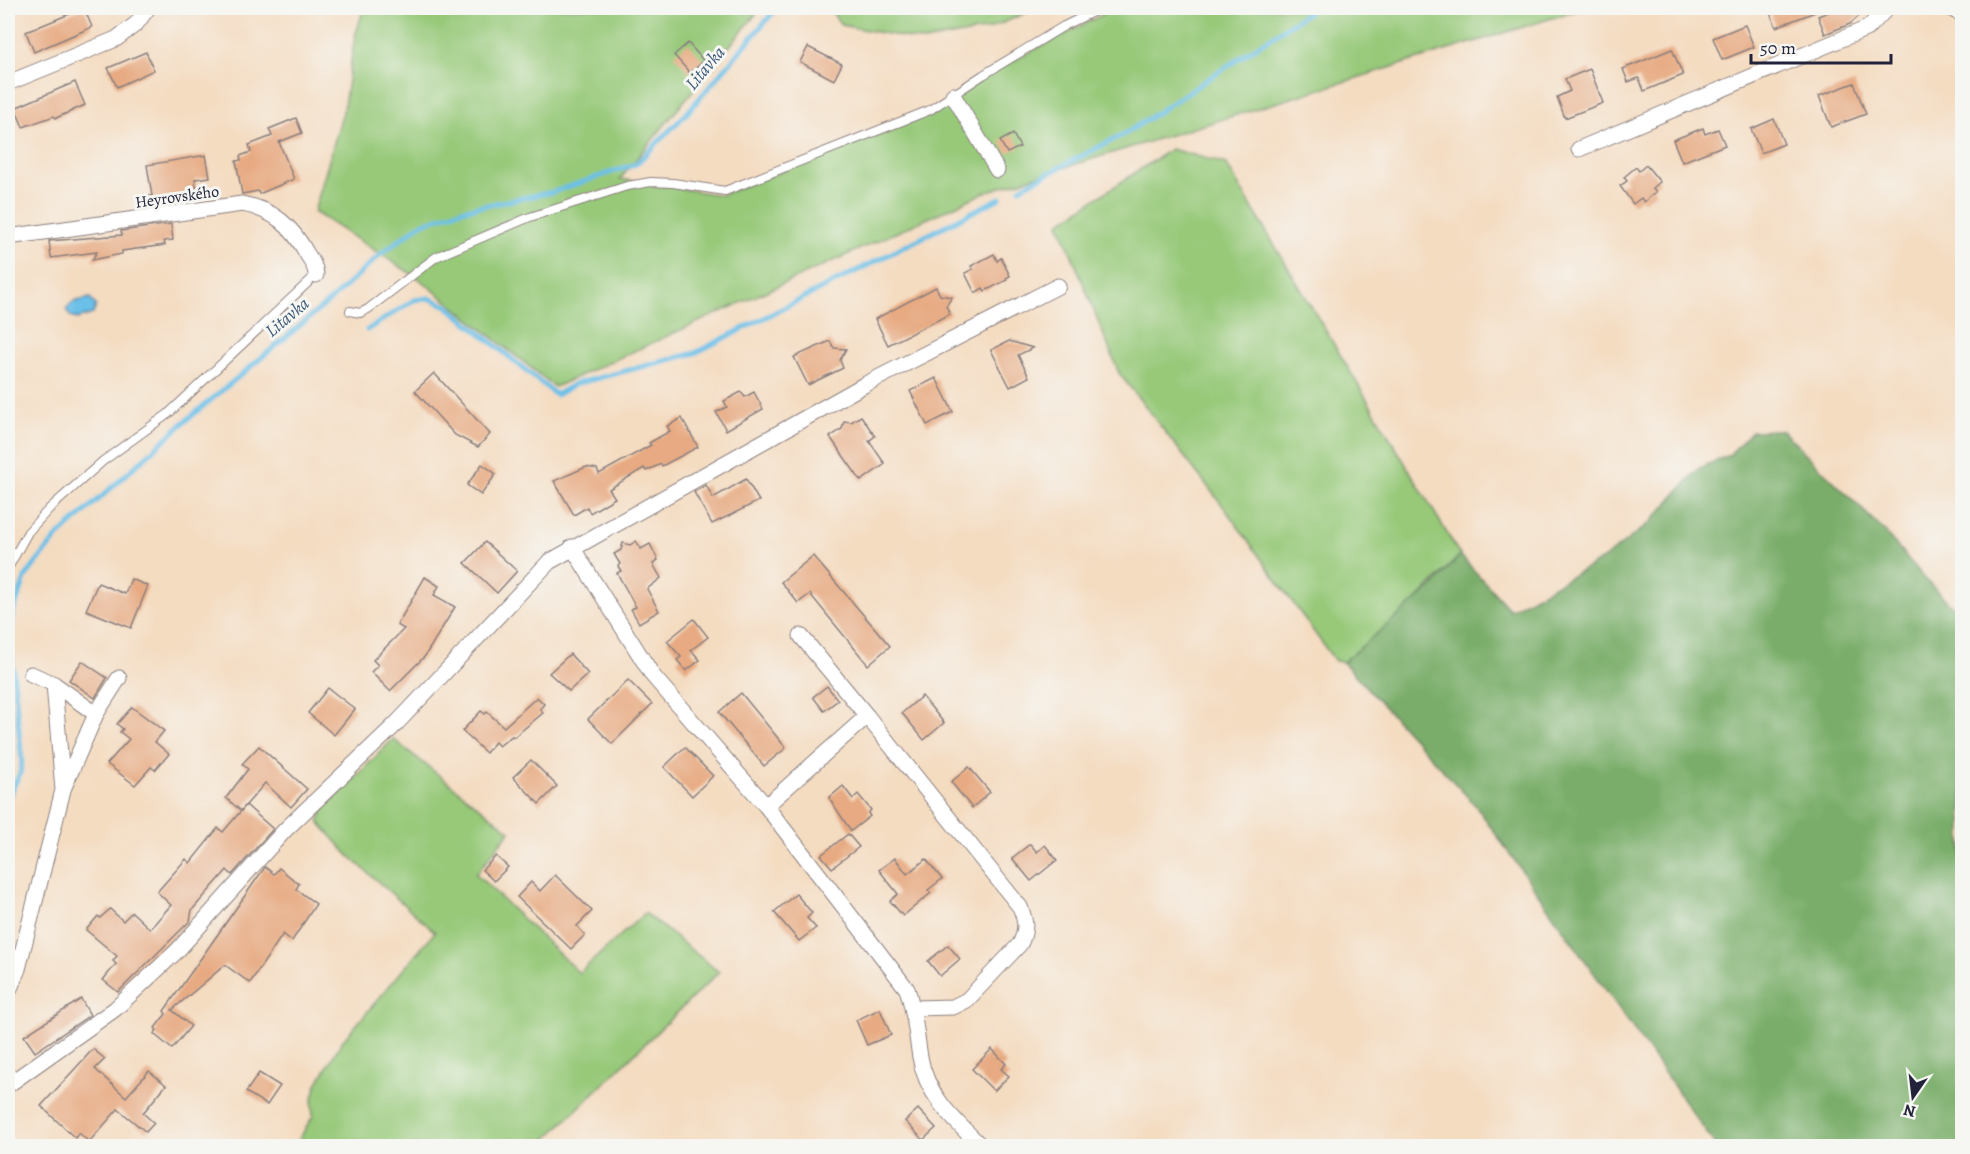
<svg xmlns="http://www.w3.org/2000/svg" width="1970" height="1154" viewBox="0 0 1970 1154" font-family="Alegreya,serif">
	<rect width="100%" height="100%" fill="#f6f6f2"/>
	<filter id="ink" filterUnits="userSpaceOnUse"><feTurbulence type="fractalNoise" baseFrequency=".0167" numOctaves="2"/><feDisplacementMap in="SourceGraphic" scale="12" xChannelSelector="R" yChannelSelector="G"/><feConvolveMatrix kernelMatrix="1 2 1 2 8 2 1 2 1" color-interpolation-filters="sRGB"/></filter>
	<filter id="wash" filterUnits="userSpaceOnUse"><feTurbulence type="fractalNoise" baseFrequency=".008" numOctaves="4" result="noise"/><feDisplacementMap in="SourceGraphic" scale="24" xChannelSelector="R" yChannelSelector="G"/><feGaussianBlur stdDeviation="1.35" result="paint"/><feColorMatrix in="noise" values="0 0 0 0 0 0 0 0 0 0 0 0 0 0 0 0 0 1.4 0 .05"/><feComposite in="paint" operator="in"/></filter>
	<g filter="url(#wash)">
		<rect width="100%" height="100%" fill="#f4dcc1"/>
		<!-- green -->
		<g fill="#97c979" stroke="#5c765a" stroke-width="1.5">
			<polygon points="364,8 761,8 620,179 721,195 932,113 985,75 1115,8 1585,8 988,191 555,387 418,278 314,212 343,112 355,36"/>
			<polygon points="829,8 1037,8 989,29 924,41 841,25"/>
			<polygon points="1171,149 1226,164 1460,555 1409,608 1343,662 1335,661 1223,506 1119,373 1059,223"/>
			<polygon points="393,739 510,831 476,874 579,973 645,913 719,972 539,1146 295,1146 313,1116 312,1103 316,1086 341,1043 435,932 349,856 318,821 325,808"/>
		</g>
		<!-- forest -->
		<polygon fill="#79ad69" stroke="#4e6852" stroke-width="1.5" points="1782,430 1884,531 1928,582 1962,616 1962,1146 1716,1146 1476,806 1343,662 1432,587 1460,555 1510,610 1603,559 1652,521 1699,468 1729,455 1752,431"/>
		<!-- water -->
		<polygon fill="#6bc0e8" stroke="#467192" stroke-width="1.5" points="90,298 96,306 93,314 77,319 70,316 66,309 73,302"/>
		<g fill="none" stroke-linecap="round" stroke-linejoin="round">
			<!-- stream -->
			<g stroke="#6bc0e8" stroke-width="5">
				<polyline points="1020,188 1128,132 1315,8"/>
				<polyline points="367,330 414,300 429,298 447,306 556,395 575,384 695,353 1000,198"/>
				<polyline points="8,798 20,773 22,761 11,650 12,615 26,576 57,537 182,424 333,298 382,253 421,224 461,210 553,192 636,164 686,114 777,8"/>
			</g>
		</g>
		<g id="blocks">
			<!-- building -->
			<g fill="#e7aa82">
				<polygon points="84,8 92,27 34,52 26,32"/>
				<polygon points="1768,8 1823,8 1823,9 1776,27"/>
				<polygon points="1839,8 1868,8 1850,24 1825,34 1818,16"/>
				<polygon points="1745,25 1754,47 1722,60 1713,38"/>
				<polygon points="688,43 704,61 690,73 674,55"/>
				<polygon points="808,47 842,64 834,80 800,62"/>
				<polygon points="1672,49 1683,75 1644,91 1639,78 1628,82 1623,69"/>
				<polygon points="146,52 154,70 117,87 108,68"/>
				<polygon points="1590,69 1603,103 1565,118 1557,97 1570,91 1565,79"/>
				<polygon points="75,82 85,105 56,118 54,116 23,127 15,108"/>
				<polygon points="1854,83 1866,114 1831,127 1819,96"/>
				<polygon points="296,118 302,133 279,142 294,179 259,194 258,191 242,194 236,161 241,160 240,156 251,152 249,145 272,136 269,129"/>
				<polygon points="1774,119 1784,144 1761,153 1751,129"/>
				<polygon points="1703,128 1705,134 1718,129 1725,145 1682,162 1673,140"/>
				<polygon points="1013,134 1020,147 1007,153 1000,141"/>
				<polygon points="206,155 210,177 195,179 198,198 150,207 148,196 152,196 147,165"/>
				<polygon points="1646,165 1660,182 1653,188 1656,192 1644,202 1641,198 1633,204 1620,186 1627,181 1624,177 1636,167 1639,171"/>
				<polygon points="171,224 173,240 164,241 165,245 122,251 122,254 92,260 97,252 51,258 49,241 122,235 121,231"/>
				<polygon points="994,254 997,261 1001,258 1010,276 1006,278 1007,280 985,291 983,288 975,293 965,273 973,269 971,266"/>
				<polygon points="936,287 940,295 952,297 946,306 950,314 888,345 875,319"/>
				<polygon points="830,341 834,348 846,349 840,360 843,368 808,385 794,357"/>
				<polygon points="1009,341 1033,348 1018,355 1029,377 1010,387 991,350"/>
				<polygon points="434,373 490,434 478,447 455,435 415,391"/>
				<polygon points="936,378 953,412 927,425 910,391"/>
				<polygon points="741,392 745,397 754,392 763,409 726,430 716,412 727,407 724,401"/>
				<polygon points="861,416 875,436 869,441 885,464 861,481 830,437 842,429 844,421 851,422"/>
				<polygon points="682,418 698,447 662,466 661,464 646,471 644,468 609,489 615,498 590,513 587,507 574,515 554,481 586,467 597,469 599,474 651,445 649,443 670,431 667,426"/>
				<polygon points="482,464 496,474 481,495 467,485"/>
				<polygon points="746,479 759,501 712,524 694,492 706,485 713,498"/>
				<polygon points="636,541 641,549 650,544 658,560 653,564 661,578 647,589 659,611 639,623 631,609 636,607 617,573 621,571 618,566 620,564 614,554 621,550 623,543 630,545"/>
				<polygon points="485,542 517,571 497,593 465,563"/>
				<polygon points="813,556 890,646 868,665 810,594 798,603 781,582"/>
				<polygon points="425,577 439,586 434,595 455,607 425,656 390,691 371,672 378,665 373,660 404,629 397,625"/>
				<polygon points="131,579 148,586 131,628 86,610 98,583 125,594"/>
				<polygon points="694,619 708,637 691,650 700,660 686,671 677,660 681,657 667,641"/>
				<polygon points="570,654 588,674 569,691 549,673"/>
				<polygon points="82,661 107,678 95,698 69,680"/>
				<polygon points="628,680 652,704 612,744 588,719"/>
				<polygon points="827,686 838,700 824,711 813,697"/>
				<polygon points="328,688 355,709 334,735 308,713"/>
				<polygon points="741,693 786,748 764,766 719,712"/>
				<polygon points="922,696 944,723 924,740 902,713"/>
				<polygon points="537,697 544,704 540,709 543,713 514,737 512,736 499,746 495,742 486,753 462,731 481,711 485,714 487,712 504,727"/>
				<polygon points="132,707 164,731 155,742 169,754 155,770 151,767 135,785 107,764 129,739 120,732 123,729 117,724"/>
				<polygon points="259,746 307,789 291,807 265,783 241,811 226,798 248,769 242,764"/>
				<polygon points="685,747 713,776 692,796 664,767"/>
				<polygon points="531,760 557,786 539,804 513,777"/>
				<polygon points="969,767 990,792 972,808 951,782"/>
				<polygon points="843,786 853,799 858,794 871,810 868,813 870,816 851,831 829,798"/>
				<polygon points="246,805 273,829 232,875 227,870 192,910 190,921 118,992 103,980 116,964 113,961 117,956 86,930 98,916 100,918 110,909 123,921 132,912 150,929 171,905 157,892 186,859 190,863 218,828 223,832"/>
				<polygon points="848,834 859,847 832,868 821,855"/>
				<polygon points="1030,844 1037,852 1045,845 1057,860 1031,881 1012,858"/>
				<polygon points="496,856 508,867 494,881 482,870"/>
				<polygon points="895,858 907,874 926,859 942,879 928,890 931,893 903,916 890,901 898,894 879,870"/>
				<polygon points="265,867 274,874 279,868 299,884 296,889 316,904 292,941 283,934 250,983 225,965 172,1010 191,1026 172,1049 154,1034 157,1030 155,1028 166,1014 164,1011"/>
				<polygon points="555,875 592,911 577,926 585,935 571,949 517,897 531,882 540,891"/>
				<polygon points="796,894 812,913 807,918 816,928 799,941 774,912"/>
				<polygon points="948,945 960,959 940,976 928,961"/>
				<polygon points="81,999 90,1015 35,1052 24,1036"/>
				<polygon points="880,1009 891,1035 867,1045 856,1020"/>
				<polygon points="93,1049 105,1059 95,1069 126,1097 149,1071 166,1085 143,1113 154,1123 146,1132 118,1109 89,1142 79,1133 75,1138 41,1106"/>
				<polygon points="992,1049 1006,1064 1001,1069 1009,1076 994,1091 972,1069"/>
				<polygon points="259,1073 280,1086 267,1105 246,1092"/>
				<polygon points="918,1109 936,1128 923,1140 905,1121"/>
			</g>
		</g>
	</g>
	<g filter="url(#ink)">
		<use href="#blocks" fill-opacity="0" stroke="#8b7f7e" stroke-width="1.5"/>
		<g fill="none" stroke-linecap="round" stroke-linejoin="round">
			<!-- lane casing -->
			<g stroke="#8b7f7e" stroke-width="10">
				<g id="lane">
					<polyline points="350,311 360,313 368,309 436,257 530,217 627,186 651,182 673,183 725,191 930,110 983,75 1064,26 1101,8"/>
					<polyline points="8,568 28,532 49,509 103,461 168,414 316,275"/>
				</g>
			</g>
			<!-- street casing -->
			<g stroke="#8b7f7e" stroke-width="17">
				<g id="street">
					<polyline points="8,83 116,39 136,24 148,8"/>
					<polyline points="953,95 997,170"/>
					<polyline points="1579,149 1868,28 1887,8"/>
					<path d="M8 237 242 204C274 210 292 226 307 254 311 260 316 267 316 275"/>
					<path d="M572 547 653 676 766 806 907 989C915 1012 916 1033 920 1057 926 1095 955 1121 981 1146"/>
					<polyline points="801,636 867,716"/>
					<polyline points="31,674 54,684 96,714"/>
					<polyline points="64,787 96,714 119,678"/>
					<path d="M766 806 867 716 1020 907C1026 921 1027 930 1020 944L967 1000 953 1007 914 1008"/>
					<polyline points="8,993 18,969 63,790 54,684"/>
					<polyline points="8,1085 115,1009 177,951 285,830 396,724 549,562 864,385 1058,286"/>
				</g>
			</g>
			<!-- secondary casing -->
			<g stroke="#8b7f7e" stroke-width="23">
				<polyline id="secondary" points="1956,8 1962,10"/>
			</g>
			<!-- lane -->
			<use href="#lane" stroke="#fff" stroke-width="8"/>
			<!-- street -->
			<use href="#street" stroke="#fff" stroke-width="15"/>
			<!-- secondary -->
			<use href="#secondary" stroke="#fff" stroke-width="21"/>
		</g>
	</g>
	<g text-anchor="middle" stroke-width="6" stroke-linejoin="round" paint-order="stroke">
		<!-- street labels -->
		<g font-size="16" fill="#22223b" stroke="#f6f6f2">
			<text transform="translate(177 196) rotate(-8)" y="6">Heyrovského</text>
		</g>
		<!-- water labels -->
		<g font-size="18" font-style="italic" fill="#3c5978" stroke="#f6f6f2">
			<text transform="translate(705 68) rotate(-50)" y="6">Litavka</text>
			<text transform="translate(287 317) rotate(-40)" y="6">Litavka</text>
		</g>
	</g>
	<!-- margin -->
	<rect width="1970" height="1154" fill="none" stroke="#f6f6f2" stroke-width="30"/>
	<!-- north arrow -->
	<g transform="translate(1913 1097) rotate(194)" stroke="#f6f6f2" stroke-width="4.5" paint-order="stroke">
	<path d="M0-4.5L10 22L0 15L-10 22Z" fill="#22223b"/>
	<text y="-9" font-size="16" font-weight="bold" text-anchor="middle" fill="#22223b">N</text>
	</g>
	<!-- scale -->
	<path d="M1751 54v9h140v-9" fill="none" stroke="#22223b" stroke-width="3"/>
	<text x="1760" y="54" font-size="18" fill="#22223b" stroke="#f6f6f2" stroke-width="4.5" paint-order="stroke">50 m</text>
</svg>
